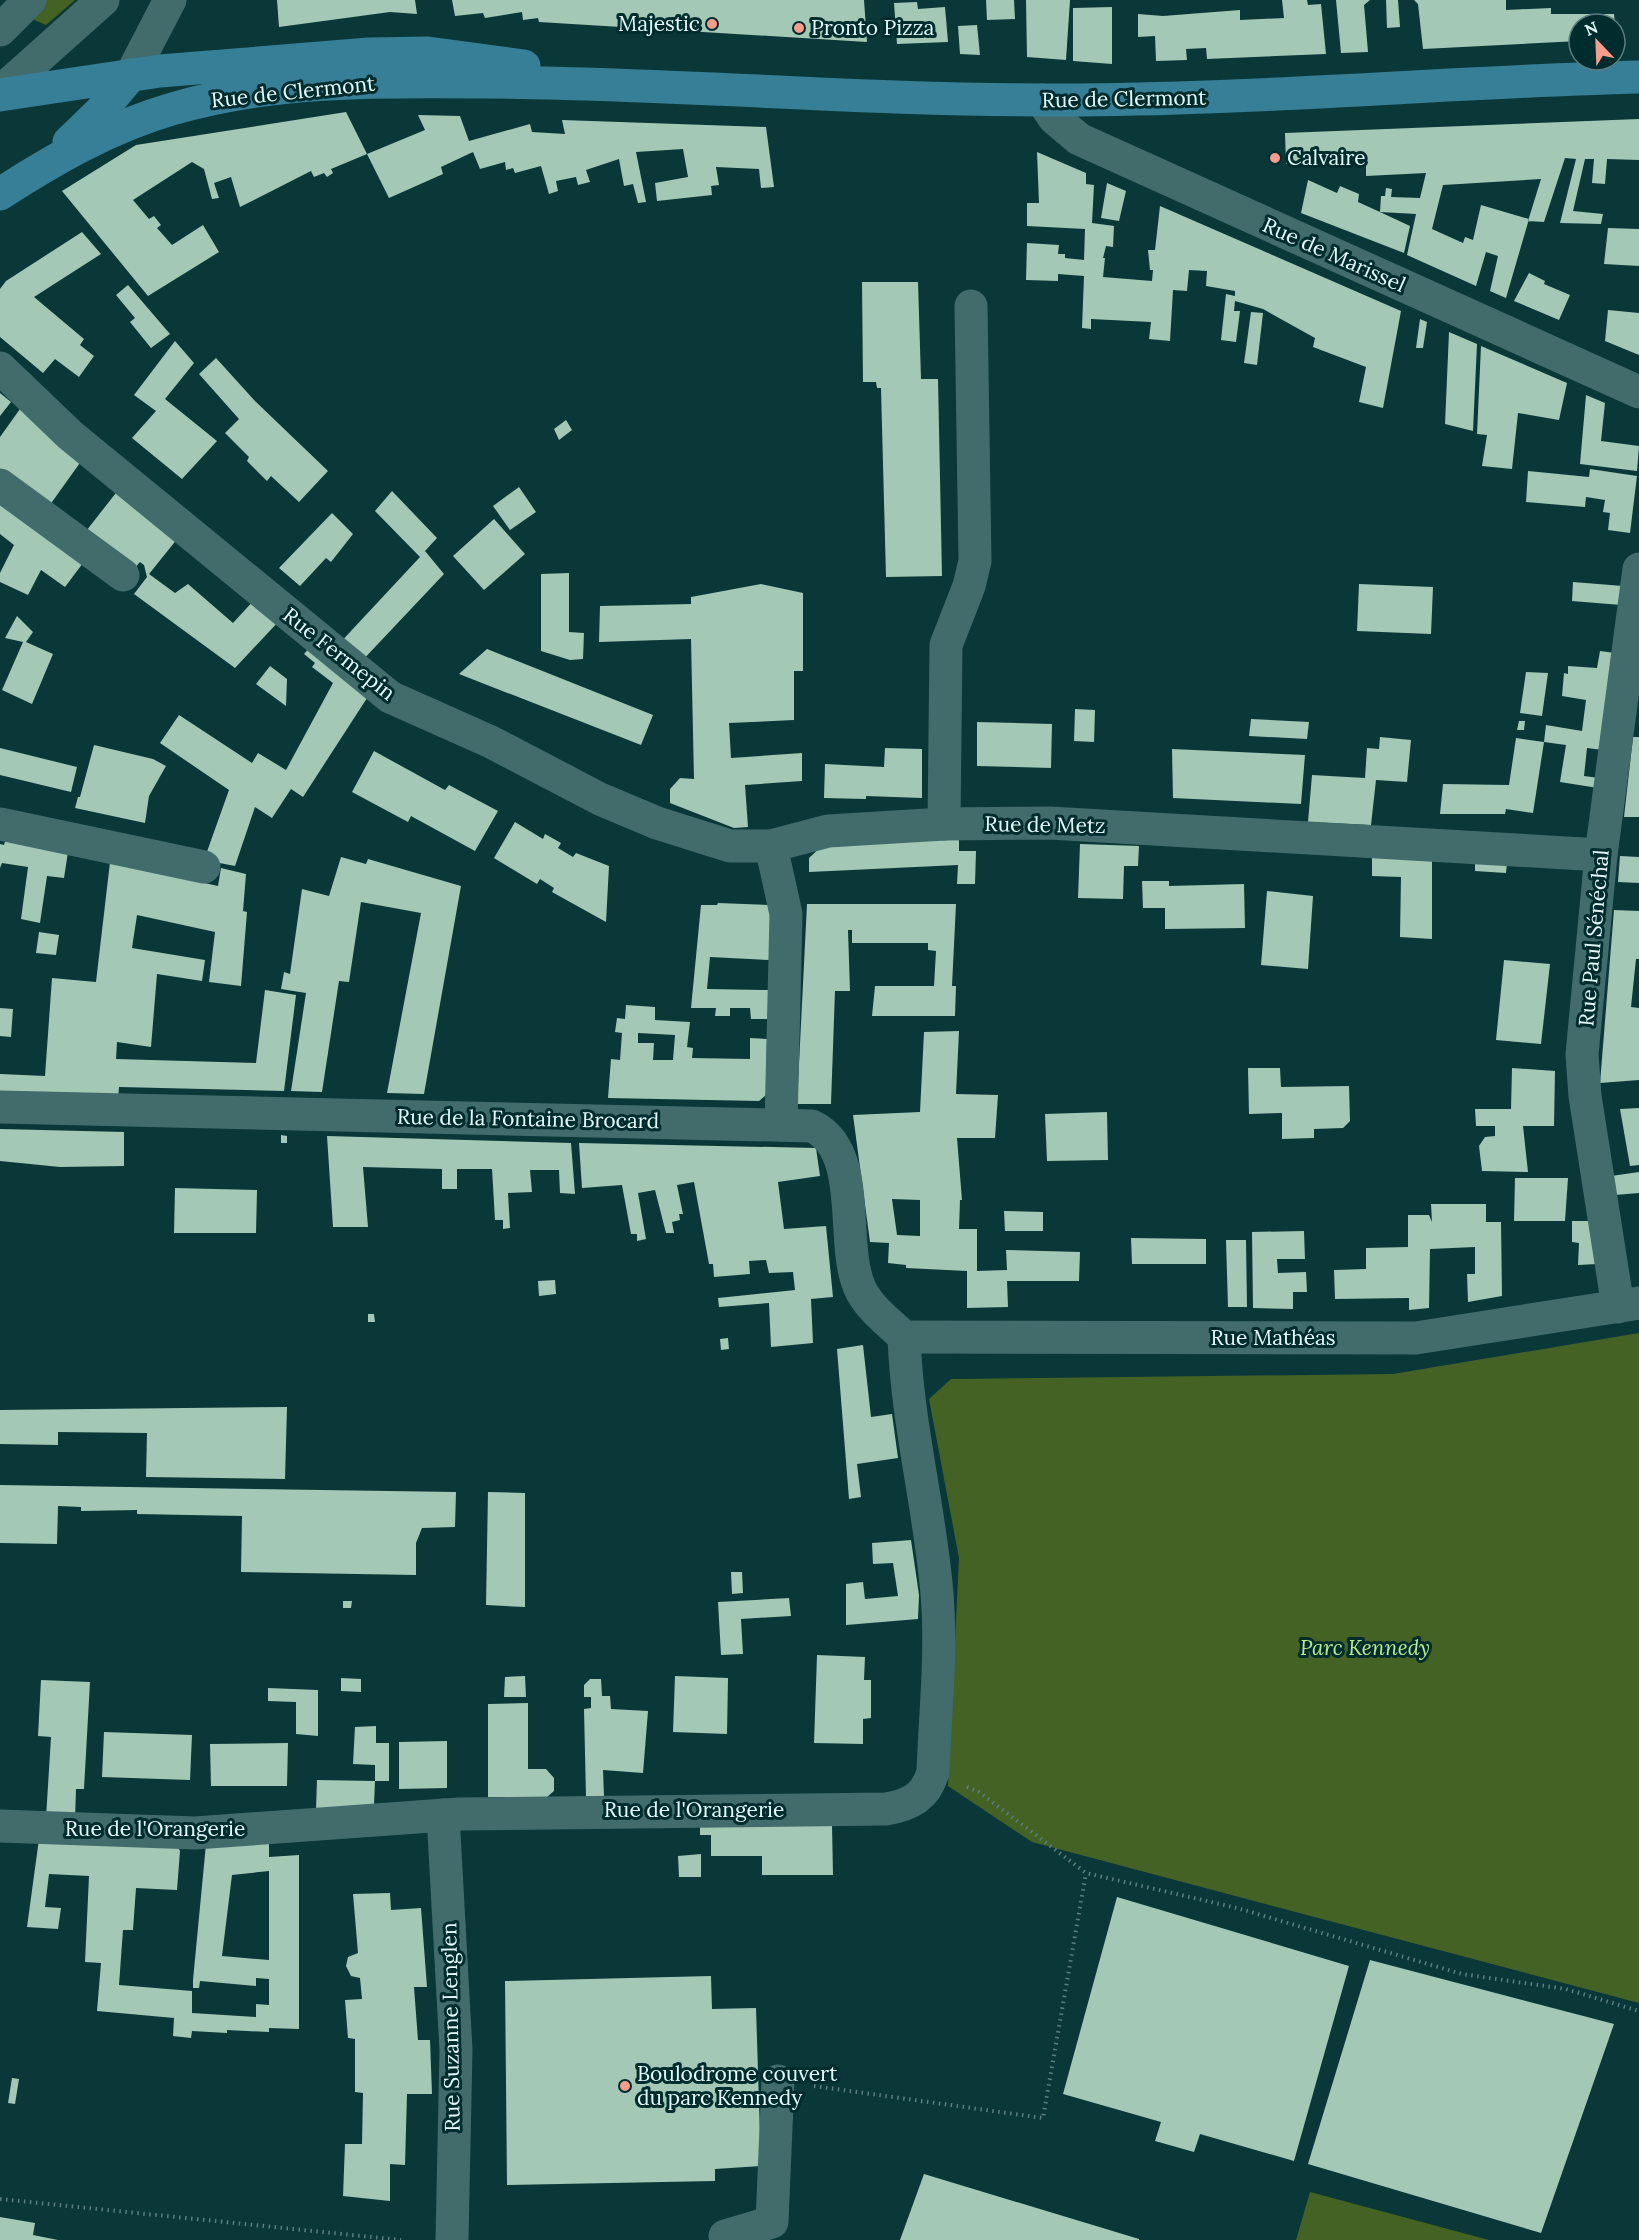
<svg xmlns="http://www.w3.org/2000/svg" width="1639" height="2240" viewBox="0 0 1639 2240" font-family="Lora,serif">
	<rect width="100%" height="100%" fill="#0a3738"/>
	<!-- green -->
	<g fill="#436224">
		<polygon points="42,0 75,0 46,25 25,16"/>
		<polygon points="1639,1333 1639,2003 1032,1842 948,1786 959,1558 929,1399 951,1379 1393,1374"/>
		<polygon points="1310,2192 1489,2240 1296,2240"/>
	</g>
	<!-- building -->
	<g fill="#a3c8b6" fill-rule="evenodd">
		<polygon points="277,0 415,0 417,14 390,12 279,27"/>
		<polygon points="452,0 864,0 867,42 539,22 538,18 523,20 522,12 485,18 483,13 455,16"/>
		<polygon points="986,0 1014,0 1015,19 987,20"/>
		<polygon points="1026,0 1070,0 1066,60 1027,57"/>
		<polygon points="1282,0 1307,0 1308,5 1321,4 1326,54 1207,59 1206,48 1186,49 1187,60 1156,61 1155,36 1138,37 1138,14 1163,16 1240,10 1240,20 1284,18"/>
		<polygon points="1336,0 1370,0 1364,5 1368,52 1341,53"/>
		<polygon points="1386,0 1398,0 1400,27 1387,28"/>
		<polygon points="1414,0 1506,0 1506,10 1551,8 1551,14 1614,14 1615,24 1579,24 1579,41 1423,49 1418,4"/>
		<polygon points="917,2 918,9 945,7 948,42 897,44 894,3"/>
		<polygon points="1112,7 1112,64 1073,61 1073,8"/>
		<polygon points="977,25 980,55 960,54 958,26"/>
		<polygon points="346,112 367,154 331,169 333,173 327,177 324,173 314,177 311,171 240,207 231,177 214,183 219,198 212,199 204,169 192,162 133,200 149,219 154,216 161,225 157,228 172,245 203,225 219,252 148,296 62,191 136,145"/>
		<polygon points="418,115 460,116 469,141 530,124 532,132 565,134 562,120 766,127 774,187 761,188 759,169 716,167 719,185 711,186 712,195 657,201 655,183 688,177 683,149 636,152 646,202 638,203 633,184 624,186 619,159 586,170 590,182 578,185 576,177 556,181 558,191 549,194 541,166 515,173 513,168 506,170 505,162 480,169 473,152 441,167 443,174 389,198 367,154 425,130"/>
		<polygon points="1639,119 1639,160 1607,159 1605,184 1592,183 1594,159 1585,159 1573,211 1603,214 1601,224 1560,223 1576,159 1565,158 1544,222 1528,221 1541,179 1443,185 1432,229 1463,243 1465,237 1473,240 1481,205 1529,219 1506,298 1490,291 1498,256 1486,252 1476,286 1407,255 1416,214 1380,212 1410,226 1404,253 1301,213 1308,180 1337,193 1340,186 1359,194 1358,202 1380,212 1381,196 1385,196 1386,188 1392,189 1391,197 1420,198 1426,173 1366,176 1366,160 1286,164 1285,133"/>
		<polygon points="1037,152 1086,173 1086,184 1094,185 1092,223 1114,226 1113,247 1106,246 1103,258 1105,258 1103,277 1152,281 1153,270 1150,270 1148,250 1155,250 1160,206 1401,311 1383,408 1359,402 1366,367 1313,347 1315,338 1263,309 1235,301 1234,311 1240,311 1236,342 1221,340 1226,294 1235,296 1235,291 1206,286 1207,271 1189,270 1187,291 1173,290 1170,341 1149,339 1151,322 1091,319 1091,329 1082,328 1084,276 1058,274 1058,281 1026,280 1027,243 1059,245 1058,254 1065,254 1065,258 1084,260 1085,229 1027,226 1027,203 1039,203"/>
		<polygon points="1107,183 1126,191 1119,221 1101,218"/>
		<polygon points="1608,228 1639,229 1639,266 1604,264"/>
		<polygon points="82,232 101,254 34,297 84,339 80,345 94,356 79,377 55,359 43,373 0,337 0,289 6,281"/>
		<polygon points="1529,273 1545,281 1544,284 1570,295 1559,320 1514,301"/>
		<polygon points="862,282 918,282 921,379 938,379 942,576 886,577 881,388 877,388 876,382 863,382"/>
		<polygon points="128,285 170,334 151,348 130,322 135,318 116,295"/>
		<polygon points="1608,310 1639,313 1639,355 1605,341"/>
		<polygon points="1251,312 1263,313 1257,365 1244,363"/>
		<polygon points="1420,319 1427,322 1423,348 1416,348"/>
		<polygon points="1449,332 1477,344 1473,431 1445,424"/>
		<polygon points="175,341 194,363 165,399 217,441 182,479 132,438 156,411 134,395"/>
		<polygon points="1481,346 1567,383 1559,420 1518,413 1512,469 1482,466 1487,435 1477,434"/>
		<polygon points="216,358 255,401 328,471 299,502 271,476 267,481 247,461 249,457 225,433 239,419 199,374"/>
		<polygon points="0,393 11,402 0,416"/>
		<polygon points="1586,395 1605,403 1601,441 1639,446 1637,471 1580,464"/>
		<polygon points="20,409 82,460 47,509 0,475 0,437"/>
		<polygon points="566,420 572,430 559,440 554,429"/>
		<polygon points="1590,469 1637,476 1630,533 1608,530 1610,513 1603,512 1605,500 1586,497 1585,507 1526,502 1528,471 1589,477"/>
		<polygon points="519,487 536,512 510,530 493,506"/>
		<polygon points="119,489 178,538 149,574 175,593 188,584 233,623 256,598 280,620 235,668 134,594 147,577 144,565 140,562 132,571 83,535"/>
		<polygon points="392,491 437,538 425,551 444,574 359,664 337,646 420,557 375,511"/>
		<polygon points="0,502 83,563 65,587 41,570 28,595 0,582 0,573 14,545 0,534"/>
		<polygon points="332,513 353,534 331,562 326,558 300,586 279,568"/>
		<polygon points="494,519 525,554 484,590 453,556"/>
		<polygon points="569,573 569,632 584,633 583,659 570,660 541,651 541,574"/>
		<polygon points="1573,582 1623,586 1621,605 1572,601"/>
		<polygon points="761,584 803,593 803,671 794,671 794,720 729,723 731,758 802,753 802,781 745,785 748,827 734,828 670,803 670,789 680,778 694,779 691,639 599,642 600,606 691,604 691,597"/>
		<polygon points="1359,584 1433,587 1431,634 1357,631"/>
		<polygon points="17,616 33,632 26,642 53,654 32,704 2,690 23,642 5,638"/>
		<polygon points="310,647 369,695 303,797 291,789 272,818 255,807 235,866 204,860 229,790 160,743 179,715 252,763 258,753 286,770 333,683 312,667 315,663 304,654"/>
		<polygon points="487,649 653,715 641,745 459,674"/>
		<polygon points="1600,651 1615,653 1603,750 1587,748 1584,776 1599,778 1598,788 1560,782 1566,745 1544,742 1533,813 1506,809 1505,814 1440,814 1443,784 1509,785 1516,738 1544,742 1546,725 1582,731 1586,700 1562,696 1564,673 1568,674 1568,666 1597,668"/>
		<polygon points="270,666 287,679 286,706 256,684"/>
		<polygon points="1526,672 1548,673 1542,716 1520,713"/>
		<polygon points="1075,709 1095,710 1094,742 1074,741"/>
		<polygon points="1251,719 1309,722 1307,739 1249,736"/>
		<polygon points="1519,721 1525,721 1524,730 1517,730"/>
		<polygon points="977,722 1052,724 1051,768 977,766"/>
		<polygon points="1380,737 1411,740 1407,782 1376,780 1371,825 1308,822 1312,775 1365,778 1367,748 1379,749"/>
		<polygon points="1633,737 1639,737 1639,817 1624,817"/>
		<polygon points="94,745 153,759 166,766 149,796 145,823 75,808 78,797 80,797"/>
		<polygon points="0,748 77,767 71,792 0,775"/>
		<polygon points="885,748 922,749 922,798 866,796 866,799 824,798 825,764 884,767"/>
		<polygon points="1172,749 1305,755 1301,804 1173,798"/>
		<polygon points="374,751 445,790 449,785 498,811 475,851 411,816 408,822 352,792"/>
		<polygon points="515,822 543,839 545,834 561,843 558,848 573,857 576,853 609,866 606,922 552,892 554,888 540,879 537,884 494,858"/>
		<polygon points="6,838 68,852 64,878 47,876 40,923 21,919 28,867 2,863 0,868 0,844 4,845"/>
		<polygon points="959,838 959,851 976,851 975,884 957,884 958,865 809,872 809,858 824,844"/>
		<polygon points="1080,844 1139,846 1138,866 1124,866 1123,899 1078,898"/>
		<polygon points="1372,854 1432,858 1432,939 1400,937 1401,877 1372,876"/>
		<polygon points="1620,856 1639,857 1639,883 1618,882"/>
		<polygon points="341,857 366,864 368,859 461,886 424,1094 387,1093 421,913 361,902 349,982 339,981 322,1092 291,1091 306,993 281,989 284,972 290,974 302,889 329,896"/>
		<polygon points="1475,861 1507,863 1506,873 1475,871"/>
		<polygon points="110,862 218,886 221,868 246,874 243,911 247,912 241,986 209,982 215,932 137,915 132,948 205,960 202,981 157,974 151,1047 117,1042 116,1059 256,1063 265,990 296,995 284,1091 119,1087 118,1101 0,1097 0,1074 45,1076 52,978 96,982"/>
		<polygon points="1142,881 1169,881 1169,886 1244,884 1245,928 1165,929 1165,908 1143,908"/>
		<polygon points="1267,891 1313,896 1308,969 1261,965"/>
		<polygon points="718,903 771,905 769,960 710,957 707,989 768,990 768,1019 751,1019 750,1008 730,1008 730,1016 715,1016 716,1008 691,1008 701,905 717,905"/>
		<polygon points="807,904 956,904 952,986 956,986 955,1016 872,1016 875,986 934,986 936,951 928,950 928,943 852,943 852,930 848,930 850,991 835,991 831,1104 797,1104"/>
		<polygon points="1614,910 1639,911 1639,959 1636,959 1631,1007 1639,1008 1639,1080 1600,1083"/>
		<polygon points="39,932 59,935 56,955 36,953"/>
		<polygon points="1504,960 1550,964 1541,1044 1496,1040"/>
		<path d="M626 1005 655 1007V1020L690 1022 687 1047 693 1048 692 1058 750 1059V1038L767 1039 766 1095 759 1101 608 1098 611 1059 620 1060 622 1033 615 1032 617 1018 625 1019ZM638 1033 675 1035 673 1060H653L654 1043H638Z"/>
		<polygon points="0,1008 13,1009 11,1037 0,1036"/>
		<path d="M959 1031 956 1094 998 1095 995 1138H957L962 1200H960L959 1229H977V1271L1007 1270 1006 1250 1080 1252 1079 1281H1007L1008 1307 967 1308V1271L906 1268V1265L888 1263 889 1243 870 1242 853 1115 920 1112 924 1032ZM892 1199 920 1200V1236L897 1235Z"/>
		<polygon points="1248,1068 1280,1068 1281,1087 1349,1086 1350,1121 1343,1128 1314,1129 1314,1138 1282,1139 1282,1113 1249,1114"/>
		<polygon points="1512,1068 1555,1071 1554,1126 1523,1126 1528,1172 1482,1171 1479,1146 1485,1137 1495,1136 1495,1126 1476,1126 1475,1109 1511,1109"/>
		<polygon points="1639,1108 1639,1165 1630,1166 1620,1109"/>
		<polygon points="1107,1112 1108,1160 1047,1161 1045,1114"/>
		<polygon points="0,1129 124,1132 124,1166 60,1167 0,1161"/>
		<polygon points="281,1135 287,1136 287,1143 281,1143"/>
		<polygon points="327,1136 571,1143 575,1194 560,1193 559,1170 530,1170 532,1192 508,1193 510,1228 503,1229 503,1220 495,1220 492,1169 457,1169 457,1189 442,1189 442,1169 363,1167 368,1227 333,1227"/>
		<polygon points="579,1143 816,1148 820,1176 778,1182 784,1229 826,1226 833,1297 811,1299 813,1343 771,1347 769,1303 719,1307 718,1298 795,1290 793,1272 769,1273 766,1260 749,1261 750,1274 714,1277 713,1264 709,1264 694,1182 677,1185 683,1214 679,1214 680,1220 672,1222 674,1233 666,1233 655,1190 638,1193 646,1239 637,1241 637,1234 631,1234 622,1185 582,1188"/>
		<polygon points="1639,1172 1639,1193 1615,1195 1611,1176"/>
		<polygon points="1515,1178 1568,1178 1565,1221 1514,1221"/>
		<polygon points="175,1188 257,1190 256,1233 174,1233"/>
		<polygon points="1431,1204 1486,1204 1486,1222 1501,1222 1502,1296 1468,1302 1467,1274 1475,1274 1475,1247 1430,1249 1429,1308 1409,1310 1409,1298 1335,1299 1334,1270 1366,1269 1366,1248 1408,1247 1408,1215 1429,1215 1432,1222"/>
		<polygon points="1004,1211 1043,1212 1043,1231 1005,1231"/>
		<polygon points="1572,1221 1590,1221 1597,1264 1578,1265 1579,1243 1572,1242"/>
		<polygon points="1304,1231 1305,1259 1277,1259 1278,1273 1306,1272 1307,1292 1293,1292 1293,1309 1253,1308 1252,1232"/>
		<polygon points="1131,1238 1206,1239 1206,1264 1132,1264"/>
		<polygon points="1226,1240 1246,1240 1247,1307 1228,1307"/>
		<polygon points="555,1280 556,1294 539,1296 538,1281"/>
		<polygon points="368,1314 374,1314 375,1322 368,1322"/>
		<polygon points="728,1338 729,1349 721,1350 720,1339"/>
		<polygon points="863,1345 871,1417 892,1414 898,1458 857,1464 861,1497 849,1499 837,1349"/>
		<polygon points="287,1407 285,1479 146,1477 147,1433 58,1432 58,1445 0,1444 0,1410"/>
		<polygon points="0,1485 456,1492 455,1527 422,1528 416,1543 416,1575 241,1572 242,1516 137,1514 137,1510 81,1511 81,1507 58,1506 57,1544 0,1543"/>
		<polygon points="488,1492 525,1493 525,1607 486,1605"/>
		<polygon points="911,1540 919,1595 918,1619 846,1625 846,1584 863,1582 865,1599 898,1596 893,1563 873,1564 872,1543"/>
		<polygon points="731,1572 742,1572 743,1593 732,1594"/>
		<polygon points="789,1598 791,1616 741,1619 743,1654 721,1655 718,1602"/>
		<polygon points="343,1601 352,1601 351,1608 343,1608"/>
		<polygon points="817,1655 865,1657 864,1680 871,1680 871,1718 863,1719 863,1744 814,1743"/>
		<polygon points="525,1676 526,1697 504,1697 505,1677"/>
		<polygon points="675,1676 728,1678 727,1734 673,1732"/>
		<polygon points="341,1678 361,1679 361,1692 341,1691"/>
		<polygon points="590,1679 601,1679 602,1696 610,1696 611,1709 648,1711 643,1773 603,1770 604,1796 586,1797 584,1709 591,1708 591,1697 584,1697 584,1685"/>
		<polygon points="41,1680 90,1682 84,1789 76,1789 75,1819 46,1818 51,1737 38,1736"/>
		<polygon points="268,1688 318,1690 318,1736 296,1734 296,1702 268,1701"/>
		<polygon points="528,1703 528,1769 546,1769 554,1778 554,1791 547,1797 488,1797 488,1704"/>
		<polygon points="376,1726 376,1743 389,1743 389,1781 375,1781 375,1765 353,1764 355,1727"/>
		<polygon points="104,1732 192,1735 190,1780 102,1777"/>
		<polygon points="447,1741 447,1788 399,1789 399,1742"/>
		<polygon points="288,1743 287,1786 211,1786 210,1744"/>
		<polygon points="317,1780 375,1781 374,1805 316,1809"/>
		<polygon points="832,1824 833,1875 762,1875 762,1856 711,1856 711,1835 700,1835 700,1825"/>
		<path d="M269 1838V1857L299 1855V2029L269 2028V2032L227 2030V2033L192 2031 191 2038 173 2036 174 2018 97 2011 101 1963 85 1962 89 1876 49 1874 45 1907 61 1908 58 1929 27 1927 39 1839 177 1845 180 1851 177 1890 136 1888 133 1930H123L119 1985 192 1991V2013L256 2017V2004L269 2005V1979L256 1978V1986L200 1981 199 1988H193V1980L206 1844ZM269 1871V1960L222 1956 232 1875Z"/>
		<polygon points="701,1854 701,1877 679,1877 678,1856"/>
		<polygon points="390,1893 391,1910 421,1908 427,1987 414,1987 418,2040 430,2040 432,2094 407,2094 405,2165 390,2164 390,2201 343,2196 345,2144 362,2144 363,2093 355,2092 355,2039 348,2038 345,2000 362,1999 360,1978 351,1976 346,1966 348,1957 358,1953 353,1894"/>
		<polygon points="1117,1897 1349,1966 1294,2161 1200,2134 1194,2152 1155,2141 1161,2122 1063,2094"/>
		<polygon points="1370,1960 1614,2024 1541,2233 1308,2164"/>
		<polygon points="711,1976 712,2009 756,2008 761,2166 715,2169 715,2181 507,2185 505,1981"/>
		<polygon points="12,2078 19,2079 15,2104 8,2103"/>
		<polygon points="924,2174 1139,2239 1139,2240 900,2240"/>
		<polygon points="0,2217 35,2223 33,2235 58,2240 0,2240"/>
	</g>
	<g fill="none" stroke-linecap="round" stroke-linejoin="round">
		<!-- path -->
		<g stroke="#5b7f80" stroke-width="4" stroke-dasharray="1.5 4.5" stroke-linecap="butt">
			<polyline points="967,1787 979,1792 1086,1873 1237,1908 1462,1974 1566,1989 1639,2011"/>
			<polyline points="814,2086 1043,2118 1086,1873"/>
			<polyline points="0,2199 401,2240"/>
		</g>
		<!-- minor -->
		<g stroke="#426b6c" stroke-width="33">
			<polyline points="0,30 30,0"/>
			<polyline points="131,75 170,0"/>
			<polyline points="0,92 103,0"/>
			<polyline points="1042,100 1054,118 1079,139 1639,392"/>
			<polyline points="0,368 70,435 390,697 491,742 600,799 657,823 730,846 771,846"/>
			<polyline points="0,485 123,575"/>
			<polyline points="0,824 204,867"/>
			<polyline points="944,824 946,645 969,586 975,561 971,306"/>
			<path d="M0 1107 812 1126C864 1151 840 1240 859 1286 868 1308 888 1321 904 1337"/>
			<polyline points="781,1125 786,914 771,846 828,831 944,824 1050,823 1601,855"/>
			<polyline points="1618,1307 1585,1096 1582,1054 1601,855 1639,569"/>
			<polyline points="904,1337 1416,1338 1639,1303"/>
			<polyline points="443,1815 456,2050 452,2240"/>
			<path d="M0 1826 195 1833 459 1814 886 1809C910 1805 926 1797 933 1772 935 1713 942 1653 937 1594 930 1508 907 1424 904 1337"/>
			<polyline points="725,2236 772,2222 778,2081"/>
		</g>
		<!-- major -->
		<g stroke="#377e97" stroke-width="33">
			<polyline points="0,95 160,71 369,54 428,53 524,66"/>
			<polyline points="69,142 100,112 131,75"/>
			<path d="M0 194C54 159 110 127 172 109 273 79 382 81 487 82 674 83 860 100 1046 100 1244 101 1441 82 1639 77"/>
		</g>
	</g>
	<!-- markers -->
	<g fill="#f49d8c" stroke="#002c2e" stroke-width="2">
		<circle cx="712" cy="24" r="6"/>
		<circle cx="799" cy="28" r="6"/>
		<circle cx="1275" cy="158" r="6"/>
		<circle cx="625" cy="2086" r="6"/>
	</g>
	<g text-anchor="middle" stroke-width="6" stroke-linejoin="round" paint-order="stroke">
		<!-- poi labels -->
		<g font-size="21" fill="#e4fafa" stroke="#002c2e" text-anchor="start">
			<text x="700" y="31" text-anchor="end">Majestic</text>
			<text x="811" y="35">Pronto Pizza</text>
			<text x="1287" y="165">Calvaire</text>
			<text x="637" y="2081">Boulodrome couvert<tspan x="637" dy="24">du parc Kennedy</tspan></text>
		</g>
		<!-- street labels -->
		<g font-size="21" fill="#e4fafa" stroke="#002c2e">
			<text transform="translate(293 92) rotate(-6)" y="7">Rue de Clermont</text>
			<text transform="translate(1124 99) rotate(-1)" y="7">Rue de Clermont</text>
			<text transform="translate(1334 255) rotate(24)" y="7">Rue de Marissel</text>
			<text transform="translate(339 654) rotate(38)" y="7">Rue Fermepin</text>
			<text transform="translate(1045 825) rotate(1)" y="7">Rue de Metz</text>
			<text transform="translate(1594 938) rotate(-85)" y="7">Rue Paul Sénéchal</text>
			<text transform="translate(528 1119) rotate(1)" y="7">Rue de la Fontaine Brocard</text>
			<text x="1273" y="1345">Rue Mathéas</text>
			<text x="694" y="1817">Rue de l'Orangerie</text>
			<text x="155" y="1836">Rue de l'Orangerie</text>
			<text transform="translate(451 2027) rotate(-91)" y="7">Rue Suzanne Lenglen</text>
		</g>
		<!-- park labels -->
		<g font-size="21" font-style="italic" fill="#baea90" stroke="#002c2e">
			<text x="1365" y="1655">Parc Kennedy</text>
		</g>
	</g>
	<!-- north arrow -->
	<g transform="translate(1597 42) rotate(337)"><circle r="28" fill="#002c2e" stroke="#5b7e80" stroke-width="1.5"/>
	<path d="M0-4.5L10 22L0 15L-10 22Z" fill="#f49d8c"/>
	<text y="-9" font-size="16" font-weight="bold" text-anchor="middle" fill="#e4fafa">N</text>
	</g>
</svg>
